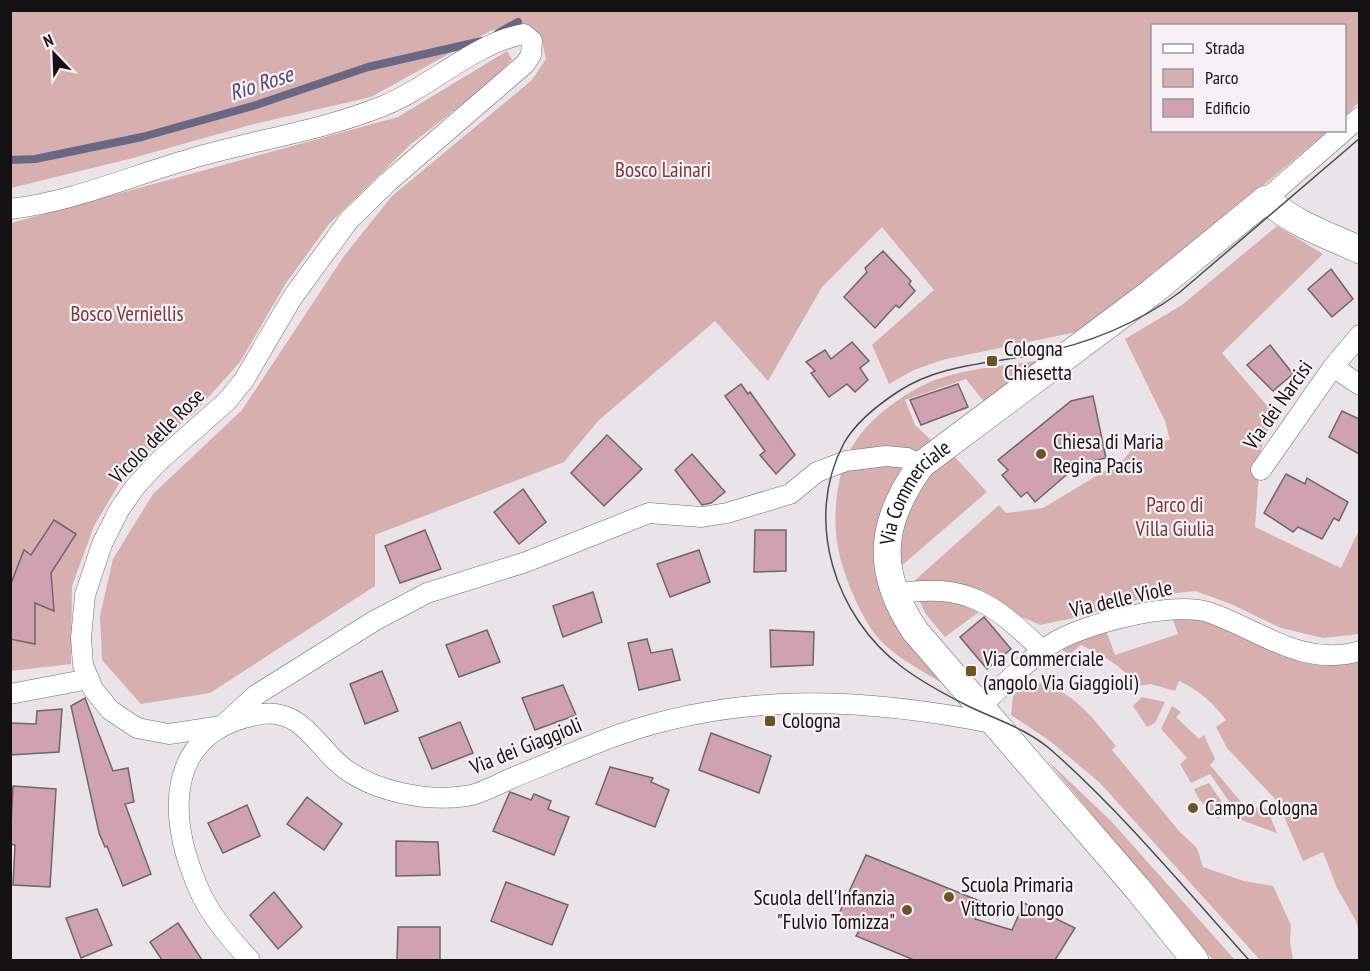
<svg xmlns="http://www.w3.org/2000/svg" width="1370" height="971" viewBox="0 0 1370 971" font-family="'PT Sans Narrow',sans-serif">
	<rect width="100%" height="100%" fill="#eae4e8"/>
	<!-- green -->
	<g fill="#d7afae">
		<polygon points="10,11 1359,11 1359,102 1345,116 1344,26 1152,26 1152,130 1328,131 1091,329 942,360 914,370 889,384 872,345 934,290 882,227 822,287 768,381 715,321 598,421 564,462 375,535 375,586 210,693 141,704 102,660 100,616 113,559 153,494 242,410 344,256 392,196 532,80 546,59 540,34 517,22 490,31 371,97 254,124 133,158 11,188"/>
		<polygon points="507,51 512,60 488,84 411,144 329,224 286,283 240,362 195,412 129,467 94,526 72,586 71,664 11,671 11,223 398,117"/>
		<polygon points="1277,226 1323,254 1222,353 1274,414 1261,449 1255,527 1341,568 1359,530 1359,634 1323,638 1281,628 1231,604 1195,591 1151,596 1078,617 1040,625 991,603 945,637 925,613 912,583 999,505 1006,513 1043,508 1123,460 1136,444 1170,440 1165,421 1125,339 1182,305"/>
		<path d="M1049 359 985 403 966 379 905 400 915 425 932 441 915 454 849 453C864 420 910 387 944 377 977 367 1015 365 1049 359Z"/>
		<polygon points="953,455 987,492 900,567 901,524 932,470"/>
		<path d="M885 462 908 468 879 546 959 693C935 678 906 664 885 645 871 632 863 616 855 599 834 551 830 519 842 469Z"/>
		<path d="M1170 612 1359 656V933L1356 921 1337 888 1323 852 1303 861 1278 802 1227 748 1216 727 1226 720C1213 703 1199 690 1179 681L1175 691 1151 684 1137 686C1121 665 1104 656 1081 645L1069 655 1060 648 1106 630 1115 655 1178 634Z"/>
		<path d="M1025 681C1069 684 1089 714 1116 746L1112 750 1179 831 1197 848 1203 867 1244 881 1273 886 1291 925 1290 941 1293 960H1260L1100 783 1050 741 1011 715 1013 696Z"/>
		<polygon points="1142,697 1165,702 1155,723 1147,727 1133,706"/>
		<polygon points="1172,706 1181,712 1176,717 1199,739 1204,735 1215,759 1210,765 1242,803 1233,807 1210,774 1191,783 1180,764 1187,758 1161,729"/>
		<polygon points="1047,760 1111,821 1235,960 1213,960"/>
		<polygon points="1209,783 1228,811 1218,819 1199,799 1194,789"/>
		<polygon points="1262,806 1268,811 1277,833 1241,820 1239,811"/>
	</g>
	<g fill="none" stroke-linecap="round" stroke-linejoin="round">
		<!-- stream -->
		<g stroke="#696783" stroke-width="8">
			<polyline points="498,33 518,22"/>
			<polyline points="10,160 35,159 142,137 256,105 368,67 482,41"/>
		</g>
	</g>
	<!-- building -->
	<g fill="#d0a2b1" stroke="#6e6769" stroke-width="1.5">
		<polygon points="883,251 911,281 909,284 915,291 899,308 896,305 875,328 844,297 867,272 865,268"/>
		<polygon points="1331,269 1353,299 1332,317 1308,289"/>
		<polygon points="852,342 869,361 860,368 868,380 855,392 847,384 829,397 811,373 815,371 806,362 825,350 831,359"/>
		<polygon points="1270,345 1293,374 1273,391 1247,365"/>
		<polygon points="741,384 748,394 750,392 795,455 776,474 760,455 765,451 725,396"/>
		<polygon points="958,384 968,407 921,425 910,400"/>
		<polygon points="1093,396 1106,458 1079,464 1035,502 1027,492 1021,497 1002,475 1008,470 998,460 1071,401"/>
		<polygon points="1342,411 1359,419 1359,454 1329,437"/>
		<polygon points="607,435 642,469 604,506 571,473"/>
		<polygon points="692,454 725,492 711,503 702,505 675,470"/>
		<polygon points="1286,474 1305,484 1307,478 1348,502 1339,521 1334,518 1322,539 1298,527 1293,532 1264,513"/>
		<polygon points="523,489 546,522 519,544 494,512"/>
		<polygon points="54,520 76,534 51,573 54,611 35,603 35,644 10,639 10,586 24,550 31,555"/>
		<polygon points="425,530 441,569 400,583 385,546"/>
		<polygon points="755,530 786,530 786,571 754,572"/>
		<polygon points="699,550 710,582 670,597 657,564"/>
		<polygon points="593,592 602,622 563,637 553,606"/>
		<polygon points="984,617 1011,649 987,669 960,637"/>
		<polygon points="487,630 500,662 459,677 446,645"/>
		<polygon points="770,630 814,632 813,665 771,667"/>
		<polygon points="647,639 651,653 672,649 680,680 639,690 628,643"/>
		<polygon points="382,671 398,711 365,724 350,684"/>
		<polygon points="563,685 576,715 535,730 522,698"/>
		<polygon points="85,698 113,771 128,768 134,802 125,804 151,874 123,886 107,846 105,847 99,833 71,706"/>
		<polygon points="62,709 59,752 10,755 10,723 36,724 37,711"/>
		<polygon points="460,722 473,753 432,769 419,738"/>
		<polygon points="711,733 771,756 759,793 699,770"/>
		<polygon points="610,767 653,778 651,782 669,790 655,827 596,804"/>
		<polygon points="13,786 56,789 50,887 13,885 15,845 10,844"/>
		<polygon points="510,792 531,800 534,794 551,801 548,809 569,817 554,855 493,831"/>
		<polygon points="307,797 342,824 324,850 287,824"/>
		<polygon points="247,805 260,836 223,853 208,823"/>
		<polygon points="396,841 438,842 440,875 396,876"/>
		<polygon points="866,855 982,902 975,919 1012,930 1024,903 1075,928 1055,960 914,960 856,936 861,928 837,918"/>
		<polygon points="506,882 568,905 552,945 491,921"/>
		<polygon points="274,892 302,927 278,949 250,915"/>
		<polygon points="97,909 112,945 81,958 66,918"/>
		<polygon points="178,923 202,960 162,960 150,942"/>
		<polygon points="398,927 440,927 440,960 397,960"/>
	</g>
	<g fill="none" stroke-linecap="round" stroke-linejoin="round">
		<!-- street casing -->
		<g stroke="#6f6a6e" stroke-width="21">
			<g id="street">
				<polyline points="1266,199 1360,117"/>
				<path d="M10 209C72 202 131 176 190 159 254 140 321 131 383 106 431 87 472 44 524 34L532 41 531 55 525 64 388 182 349 220 292 298 244 380 227 401 158 462 135 487 119 510 102 544 85 595 81 638 83 665 93 689 110 710 137 728 169 734 222 726 256 695 374 621 427 593 526 562 649 513 702 517 727 513 790 494 817 472 846 461 886 456 907 458 921 465"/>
				<polyline points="1333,367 1360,385"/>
				<polyline points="1261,470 1333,367 1360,335"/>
				<path d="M894 594C967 582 993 603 1043 651"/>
				<polyline points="10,694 89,679"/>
				<path d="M981 706C1003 686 1025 662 1050 645 1081 624 1171 601 1208 612 1259 629 1301 668 1360 651"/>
				<path d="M250 960C230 939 208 913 197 885 166 811 167 729 262 714 302 708 318 749 345 769 377 792 427 802 466 796 481 794 498 784 512 778 547 764 582 748 618 735 745 691 868 698 997 724"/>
			</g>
		</g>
		<!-- secondary casing -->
		<g stroke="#6f6a6e" stroke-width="28">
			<g id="secondary">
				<path id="s1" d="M1195 960 1137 888 915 631C875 571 879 523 921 465L1152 292 1266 199C1292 223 1327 235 1360 250"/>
			</g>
		</g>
		<!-- street -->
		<use href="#street" stroke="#fff" stroke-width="20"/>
		<!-- secondary -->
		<use href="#secondary" stroke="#fff" stroke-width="27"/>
		<!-- tram -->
		<path stroke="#4e4b4c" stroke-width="1.5" d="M1249 960C1186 890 1121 811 1050 749 1025 728 997 720 968 706 946 695 922 682 902 667 835 617 803 520 844 443 856 422 879 404 899 391 940 364 989 364 1035 354 1088 344 1137 324 1180 292L1360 138"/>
	</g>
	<!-- markers -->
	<g fill="#695624" stroke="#f7f1f6" stroke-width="2">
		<rect x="986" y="355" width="12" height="12" rx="3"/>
		<circle cx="1041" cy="454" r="6"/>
		<rect x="965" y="665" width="12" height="12" rx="3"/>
		<rect x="764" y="715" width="12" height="12" rx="3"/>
		<circle cx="1193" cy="808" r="6"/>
		<circle cx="949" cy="897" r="6"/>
		<circle cx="907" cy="910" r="6"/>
	</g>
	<g text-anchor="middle" stroke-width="4.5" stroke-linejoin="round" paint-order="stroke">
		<!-- park labels -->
		<g font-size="21" fill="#77383a" stroke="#f7f1f6">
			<text x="663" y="177">Bosco Lainari</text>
			<text x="127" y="321">Bosco Verniellis</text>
			<text x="1175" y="512">Parco di<tspan x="1175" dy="24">Villa Giulia</tspan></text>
		</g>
		<!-- poi labels -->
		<g font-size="21" fill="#141213" stroke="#f7f1f6" text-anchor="start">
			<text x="1004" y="356">Cologna<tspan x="1004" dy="24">Chiesetta</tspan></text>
			<text x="1053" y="449">Chiesa di Maria<tspan x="1053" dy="24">Regina Pacis</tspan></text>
			<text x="983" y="666">Via Commerciale<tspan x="983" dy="24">(angolo Via Giaggioli)</tspan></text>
			<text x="782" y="728">Cologna</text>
			<text x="1205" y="815">Campo Cologna</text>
			<text x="961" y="892">Scuola Primaria<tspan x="961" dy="24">Vittorio Longo</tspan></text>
			<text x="895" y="905" text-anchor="end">Scuola dell'Infanzia<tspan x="895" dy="24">"Fulvio Tomizza"</tspan></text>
		</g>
		<!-- street labels -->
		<g font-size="21" fill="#141213" stroke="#f7f1f6">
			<text transform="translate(1278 405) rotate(-55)" y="7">Via dei Narcisi</text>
			<text transform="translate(157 436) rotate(-45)" y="7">Vicolo delle Rose</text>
			<text dy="7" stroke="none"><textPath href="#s1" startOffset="585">Via Commerciale</textPath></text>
			<text transform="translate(1121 599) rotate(-13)" y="7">Via delle Viole</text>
			<text transform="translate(526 746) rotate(-22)" y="7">Via dei Giaggioli</text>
		</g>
		<!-- water labels -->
		<g font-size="22" font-style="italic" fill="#4f497f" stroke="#f7f1f6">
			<text transform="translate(261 83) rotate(-18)" y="8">Rio Rose</text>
		</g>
	</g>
	<!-- border -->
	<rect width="1370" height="971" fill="none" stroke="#141213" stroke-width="24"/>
	<!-- legend -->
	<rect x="1151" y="24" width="195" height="108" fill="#f7f1f6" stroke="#9c989b" stroke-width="1.5"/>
	<rect x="1163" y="44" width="30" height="9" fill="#ffffff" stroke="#9c989b" stroke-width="1.5"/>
	<text x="1205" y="54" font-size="18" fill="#141213">Strada</text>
	<rect x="1163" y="69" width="30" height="18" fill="#d7afae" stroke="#9c989b" stroke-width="1.5"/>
	<text x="1205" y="84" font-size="18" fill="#141213">Parco</text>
	<rect x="1163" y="99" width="30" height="18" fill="#d0a2b1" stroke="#9c989b" stroke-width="1.5"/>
	<text x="1205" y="114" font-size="18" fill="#141213">Edificio</text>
	<!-- north arrow -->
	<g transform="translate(54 54) rotate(337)" stroke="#f7f1f6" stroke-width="4.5" paint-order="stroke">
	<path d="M0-4.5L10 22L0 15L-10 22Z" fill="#141213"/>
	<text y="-9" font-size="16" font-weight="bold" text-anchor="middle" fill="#141213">N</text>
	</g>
</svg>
